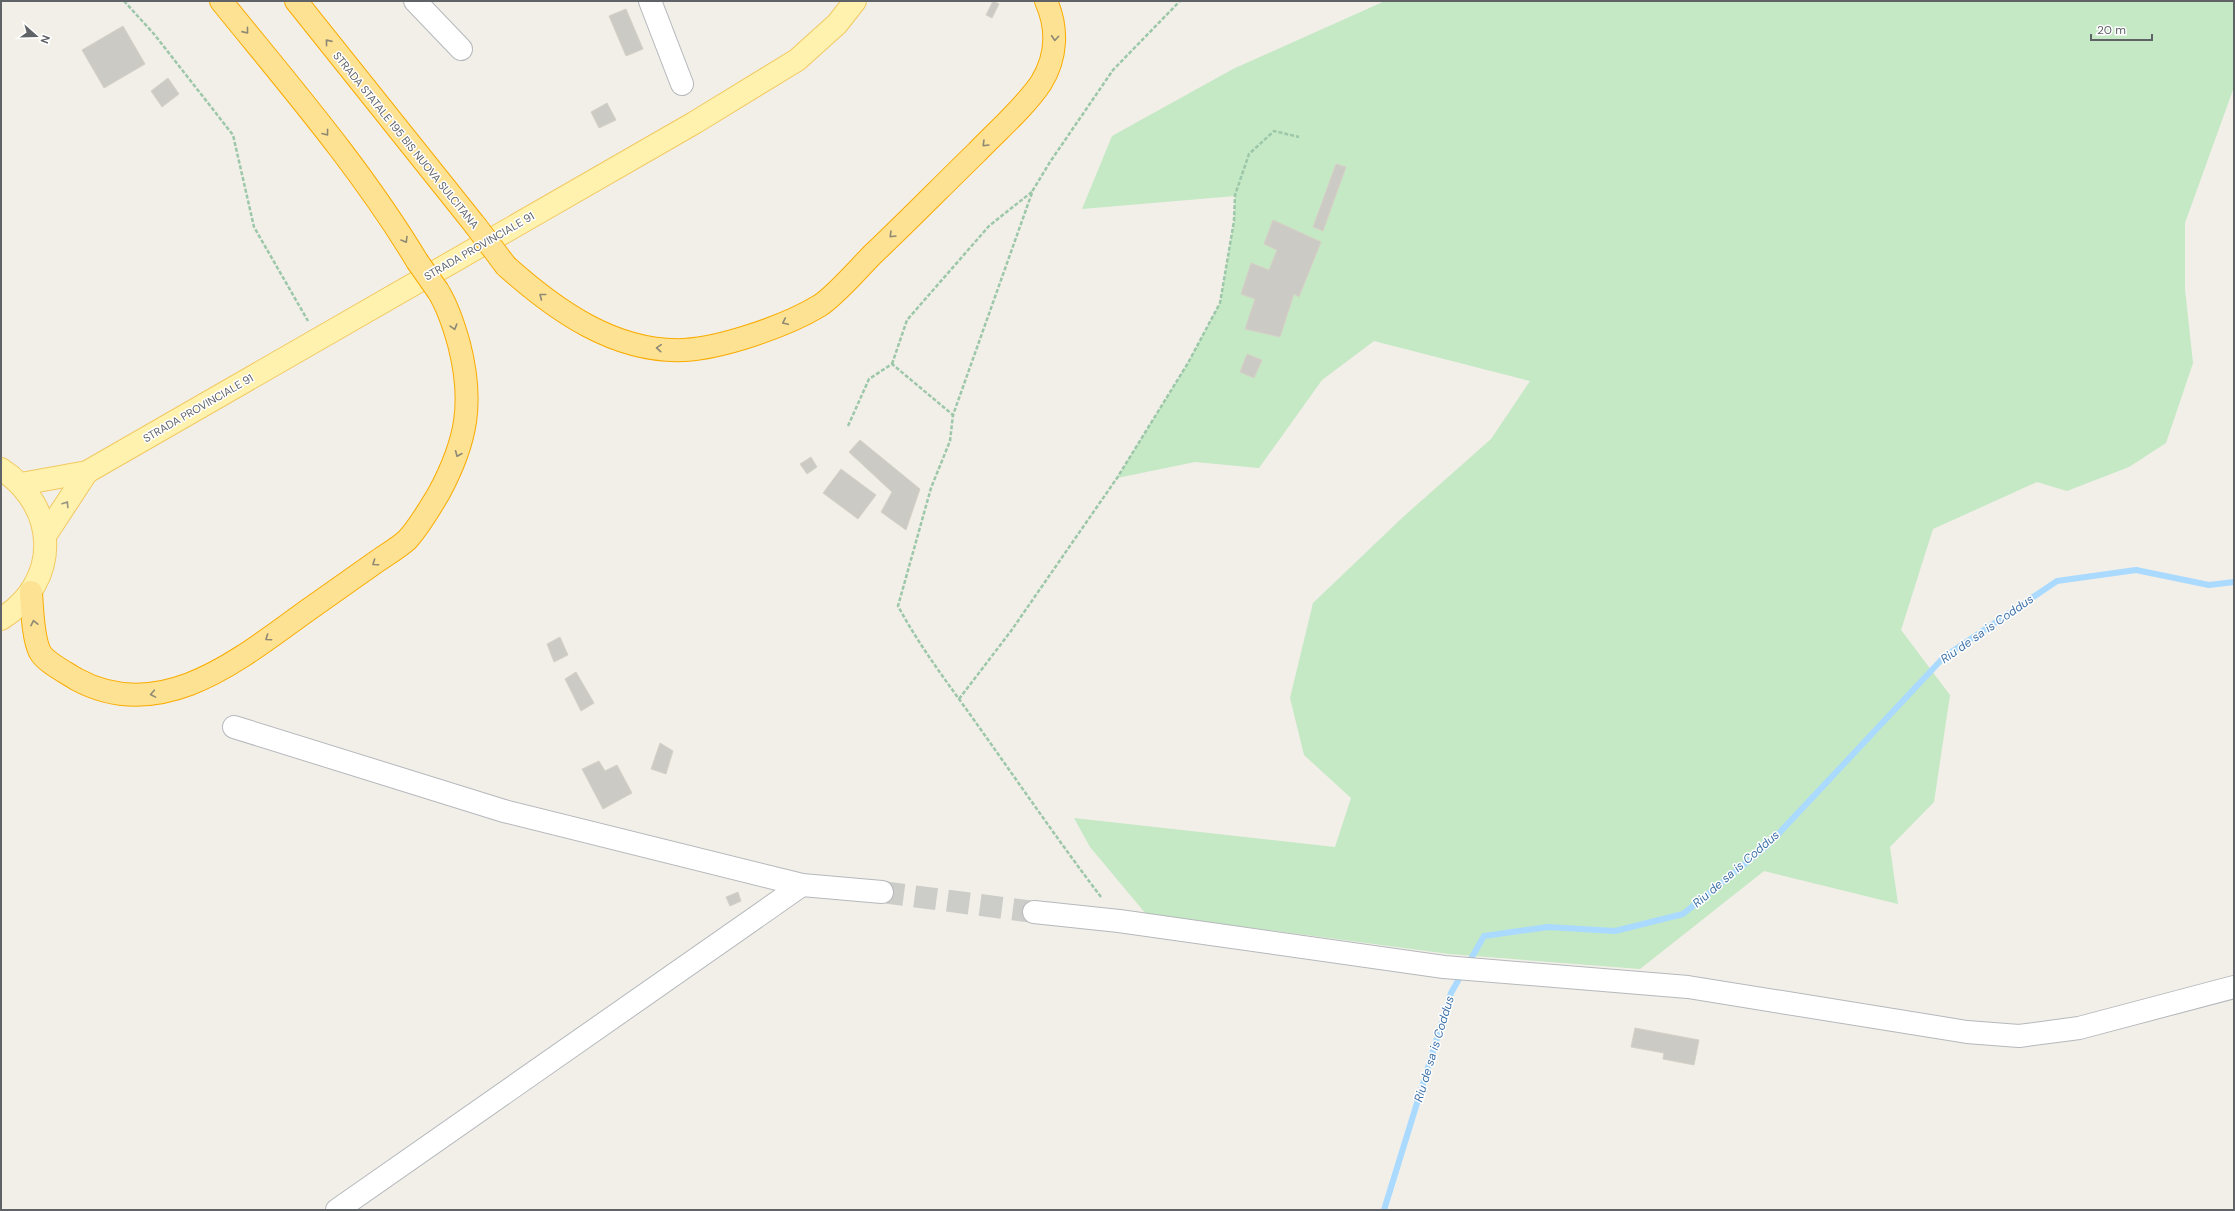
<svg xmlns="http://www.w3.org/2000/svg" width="2235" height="1211" viewBox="0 0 2235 1211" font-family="'DM Sans',sans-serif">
	<rect width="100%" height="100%" fill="#f1efe8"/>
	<!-- green -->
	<polygon fill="#c5e8c5" points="1385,1 2234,1 2234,87 2185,223 2185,289 2193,363 2166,443 2129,467 2067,491 2037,482 1933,529 1901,630 1950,695 1934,802 1890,847 1898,904 1764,871 1640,969 1449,954 1146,914 1090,847 1074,818 1335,847 1351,798 1304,755 1290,698 1313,603 1402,518 1491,439 1530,381 1374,341 1322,380 1259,468 1195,462 1117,478 1188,363 1220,303 1234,221 1235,196 1082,209 1112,136 1233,69"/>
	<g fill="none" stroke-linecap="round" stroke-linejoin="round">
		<!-- stream -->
		<g stroke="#aadaff" stroke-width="6">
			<polyline points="1468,964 1484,936 1548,927 1615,931 1683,914 1767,846 1944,657 2057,581 2136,570 2209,585 2234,582"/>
			<polyline points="1384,1210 1451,993 1463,972"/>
		</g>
	</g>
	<!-- building -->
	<g fill="#cccac5" stroke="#d6d1c6">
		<polygon points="993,1 999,4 992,18 986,15"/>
		<polygon points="626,9 643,49 626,56 609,16"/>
		<polygon points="123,26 145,64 104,88 82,50"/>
		<polygon points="168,78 179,94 162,107 151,91"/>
		<polygon points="607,103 616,120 599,128 591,112"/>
		<polygon points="1336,164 1346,167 1323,231 1313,227"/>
		<polygon points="1273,220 1321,242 1299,297 1294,294 1280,337 1245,329 1255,299 1241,294 1251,263 1269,270 1277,250 1264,244"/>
		<polygon points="1247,354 1262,360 1254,378 1240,372"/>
		<polygon points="860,440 920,489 906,530 881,512 892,492 849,452"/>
		<polygon points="811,457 817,467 807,474 800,464"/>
		<polygon points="841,469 876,495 858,519 823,493"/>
		<polygon points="560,637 568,655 554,662 547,644"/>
		<polygon points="576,672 594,703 581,711 565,679"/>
		<polygon points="660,743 673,751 666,774 651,769"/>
		<polygon points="599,761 605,771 617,765 632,793 603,809 582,769"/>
		<polygon points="738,892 741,901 730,906 726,897"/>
		<polygon points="1635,1028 1699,1040 1694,1065 1663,1059 1664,1053 1631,1047"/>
	</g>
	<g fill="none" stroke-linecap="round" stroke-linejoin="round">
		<!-- street-tunnel -->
		<polyline stroke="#ccccc8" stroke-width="22" stroke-dasharray="22 11" stroke-linecap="butt" points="882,892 1034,912"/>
		<!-- street casing -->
		<g stroke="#b5b8bc" stroke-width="24">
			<g id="street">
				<polyline points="415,1 461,49"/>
				<polyline points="650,1 682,84"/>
				<polyline points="234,727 504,811 802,885 882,892"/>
				<polyline points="1034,912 1119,921 1444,967 1688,987 1967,1032 2019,1036 2079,1028 2234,987"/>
				<polyline points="337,1210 802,885"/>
			</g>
		</g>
		<!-- primary casing -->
		<g stroke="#f2c960" stroke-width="24">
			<g id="primary">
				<path d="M1 469C59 507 61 582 1 619"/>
				<polyline points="21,484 87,472 694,123 797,60 837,24 855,1"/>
				<polyline points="45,536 87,472"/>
			</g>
		</g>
		<!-- highway casing -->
		<g stroke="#f9ab00" stroke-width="24">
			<g id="highway">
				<path d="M221 1C289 85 361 168 417 261"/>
				<polyline points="296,1 475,225"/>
				<path d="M506 266C555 310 615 353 684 350 722 348 786 326 819 306 834 297 859 268 873 254 908 221 942 186 977 152 998 130 1024 108 1041 83 1057 57 1058 28 1046 1"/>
				<path d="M31 592C32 608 33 639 40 652 45 662 67 673 76 679 162 726 241 658 308 610 331 594 353 578 376 562 386 555 398 548 407 540 419 527 430 508 439 493 467 441 474 402 459 344 454 326 448 307 438 291"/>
			</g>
		</g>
		<!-- path -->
		<g stroke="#9cc7a9" stroke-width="2.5" stroke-dasharray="4 2" stroke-linecap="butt">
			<polyline points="124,1 154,34 233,135 254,227 308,321"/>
			<polyline points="892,364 907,320 989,226 1033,191"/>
			<polyline points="848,426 869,379 892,364 953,415"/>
			<polyline points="959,699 1011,631 1117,478 1188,363 1220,303 1234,221 1235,195 1249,154 1274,131 1299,137"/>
			<path d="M1101 897C1057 839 1016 779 974 720 947 682 920 647 898 606L931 488 950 441 953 415 1033 190 1050 162 1113 70 1180 1"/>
		</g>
		<!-- street -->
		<use href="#street" stroke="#fff" stroke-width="22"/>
		<!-- primary -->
		<use href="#primary" stroke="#fff2af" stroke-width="22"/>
		<!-- highway -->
		<use href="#highway" stroke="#fde293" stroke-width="22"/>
		<!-- highway-bridge casing -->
		<g stroke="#f9ab00" stroke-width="24" stroke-linecap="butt">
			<g id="highway-bridge">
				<polyline points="475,225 506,266"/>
				<polyline points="417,261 438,291"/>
			</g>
		</g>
		<!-- highway-bridge -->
		<use href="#highway-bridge" stroke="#fde293" stroke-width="22"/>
	</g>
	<!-- one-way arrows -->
	<defs><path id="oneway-chevron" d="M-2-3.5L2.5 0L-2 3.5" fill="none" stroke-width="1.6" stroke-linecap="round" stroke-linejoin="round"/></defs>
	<g stroke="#8e8975">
		<use href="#oneway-chevron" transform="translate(246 31) rotate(51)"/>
		<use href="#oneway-chevron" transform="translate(1055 38) rotate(94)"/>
		<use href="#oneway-chevron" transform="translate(328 42) rotate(-129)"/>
		<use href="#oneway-chevron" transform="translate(326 133) rotate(53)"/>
		<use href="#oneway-chevron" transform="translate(985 144) rotate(135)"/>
		<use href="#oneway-chevron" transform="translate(892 235) rotate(135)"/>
		<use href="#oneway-chevron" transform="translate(405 240) rotate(59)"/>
		<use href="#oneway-chevron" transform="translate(542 296) rotate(-142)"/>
		<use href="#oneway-chevron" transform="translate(785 322) rotate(155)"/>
		<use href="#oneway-chevron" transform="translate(454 327) rotate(74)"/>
		<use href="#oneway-chevron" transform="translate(659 348) rotate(-176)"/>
		<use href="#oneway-chevron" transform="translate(458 454) rotate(113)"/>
		<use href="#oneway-chevron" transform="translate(375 563) rotate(145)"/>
		<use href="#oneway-chevron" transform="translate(34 623) rotate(-102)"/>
		<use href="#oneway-chevron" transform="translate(268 638) rotate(145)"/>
		<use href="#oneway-chevron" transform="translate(153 694) rotate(170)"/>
	</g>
	<use stroke="#979581" href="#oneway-chevron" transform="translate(66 504) rotate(-57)"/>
	<g text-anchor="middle" stroke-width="3" stroke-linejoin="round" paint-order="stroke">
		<!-- street labels -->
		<g font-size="11" fill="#5f6368" stroke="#fff">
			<text transform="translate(406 140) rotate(51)" y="4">STRADA STATALE 195 BIS NUOVA SULCITANA</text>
			<text transform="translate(479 246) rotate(-30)" y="4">STRADA PROVINCIALE 91</text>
			<text transform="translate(198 408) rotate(-30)" y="4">STRADA PROVINCIALE 91</text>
		</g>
		<!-- water labels -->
		<g font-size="12" font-style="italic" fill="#4174aa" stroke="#fff">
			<text transform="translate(1987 629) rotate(-35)" y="4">Riu de sa is Coddus</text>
			<text transform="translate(1736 869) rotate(-41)" y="4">Riu de sa is Coddus</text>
			<text transform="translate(1434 1049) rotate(-73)" y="4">Riu de sa is Coddus</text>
		</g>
	</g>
	<!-- border -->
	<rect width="2235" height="1211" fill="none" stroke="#5f6368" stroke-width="4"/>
	<!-- north arrow -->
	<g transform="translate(36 36) rotate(110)" stroke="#ffffff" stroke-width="3" paint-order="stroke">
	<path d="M0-3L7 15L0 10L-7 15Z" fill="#5f6368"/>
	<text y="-6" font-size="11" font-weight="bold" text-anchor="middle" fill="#5f6368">N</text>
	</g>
	<!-- scale -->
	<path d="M2091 34v6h61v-6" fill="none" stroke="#5f6368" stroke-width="2"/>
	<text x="2097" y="34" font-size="12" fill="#5f6368" stroke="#ffffff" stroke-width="3" paint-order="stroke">20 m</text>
</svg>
